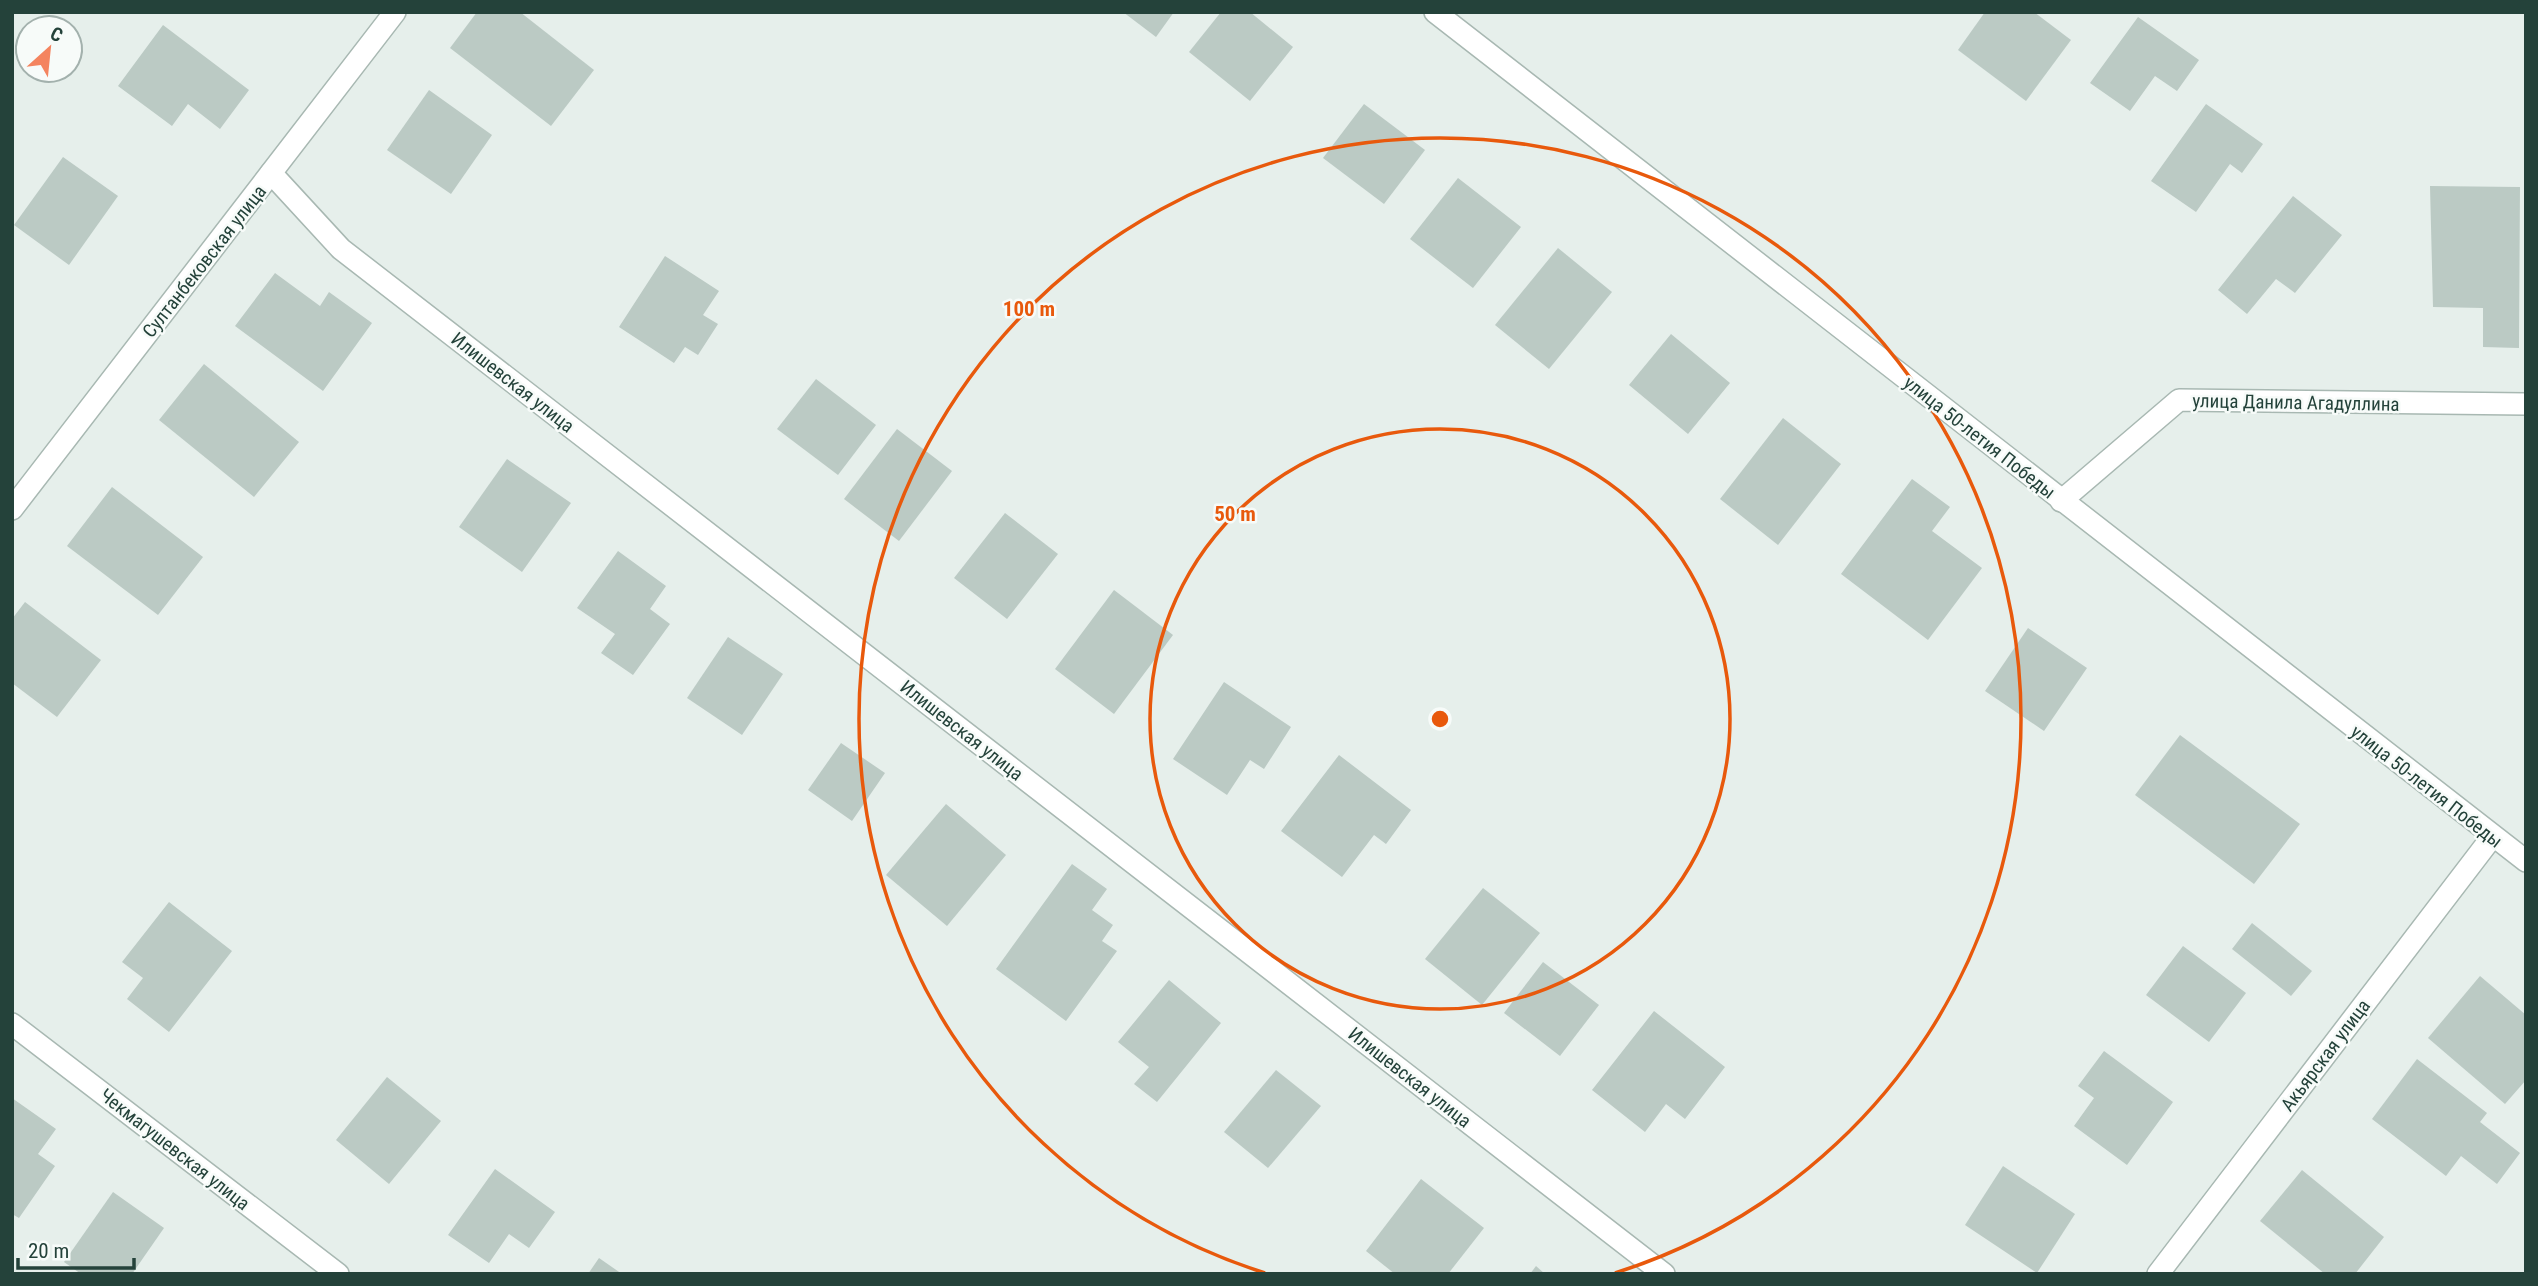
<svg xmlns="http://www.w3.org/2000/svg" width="2538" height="1286" viewBox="0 0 2538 1286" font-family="'Roboto Condensed',sans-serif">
	<rect width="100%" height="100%" fill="#e6efeb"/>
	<!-- building -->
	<g fill="#bbcac4">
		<polygon points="477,12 520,12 594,70 551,126 450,48"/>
		<polygon points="1123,12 1174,12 1156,37"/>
		<polygon points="1221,12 1250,12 1293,47 1250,101 1189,52"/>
		<polygon points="1985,12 2034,12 2071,40 2026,101 1958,50"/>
		<polygon points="2138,17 2199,60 2177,91 2155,76 2130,111 2090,83"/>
		<polygon points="163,25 249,90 220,129 188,104 172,126 118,86"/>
		<polygon points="429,90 492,135 451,194 387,150"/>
		<polygon points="1364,104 1425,150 1384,204 1323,158"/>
		<polygon points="2206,104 2263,144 2242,173 2230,164 2196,212 2151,181"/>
		<polygon points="63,157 118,196 69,265 14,225"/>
		<polygon points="1458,178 1521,227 1473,288 1410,239"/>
		<polygon points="2430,186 2520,187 2519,348 2483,347 2483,308 2433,307"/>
		<polygon points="2293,196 2342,235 2295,293 2276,279 2247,314 2218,290"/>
		<polygon points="1558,248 1612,292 1549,369 1495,325"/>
		<polygon points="665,256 719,291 703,315 718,324 698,355 685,347 674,363 619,327"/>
		<polygon points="275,273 320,306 329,292 372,323 323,391 235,326"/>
		<polygon points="1671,334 1730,383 1688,434 1629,385"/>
		<polygon points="204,364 299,442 254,497 159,420"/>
		<polygon points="816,379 876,425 838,475 777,429"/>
		<polygon points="1783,418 1841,464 1778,545 1720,499"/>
		<polygon points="897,429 952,471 899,541 844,499"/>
		<polygon points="507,459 571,503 522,572 459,527"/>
		<polygon points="1912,479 1950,507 1932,531 1982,568 1928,640 1841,574"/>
		<polygon points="112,487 203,557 158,615 67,546"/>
		<polygon points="1005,513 1058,554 1007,619 954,578"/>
		<polygon points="618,551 666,586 650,609 670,624 633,675 601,653 615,634 577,608"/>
		<polygon points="1114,590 1173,635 1114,714 1055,669"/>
		<polygon points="25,602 101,660 57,717 12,683 12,619"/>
		<polygon points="2028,628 2087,668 2044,731 1985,691"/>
		<polygon points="728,637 783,674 742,735 687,698"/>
		<polygon points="1224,682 1291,727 1264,769 1250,760 1227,795 1173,759"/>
		<polygon points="2180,735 2300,824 2254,884 2135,795"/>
		<polygon points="841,743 885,773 852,821 808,790"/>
		<polygon points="1339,755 1411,810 1386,844 1374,835 1342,877 1281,831"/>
		<polygon points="946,804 1006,855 947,926 886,875"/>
		<polygon points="1072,864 1107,889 1092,910 1113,925 1102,941 1117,951 1066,1021 996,969"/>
		<polygon points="1483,888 1540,933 1482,1005 1425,959"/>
		<polygon points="169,902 232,951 169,1032 127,999 143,978 122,962"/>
		<polygon points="2252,923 2312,971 2291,996 2232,949"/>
		<polygon points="2183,946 2246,993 2209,1042 2146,995"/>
		<polygon points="1543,962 1599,1005 1560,1056 1504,1013"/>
		<polygon points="2480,976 2526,1015 2526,1080 2505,1104 2428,1038"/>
		<polygon points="1169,980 1221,1023 1157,1102 1134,1084 1149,1067 1118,1042"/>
		<polygon points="1654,1011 1725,1067 1685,1119 1666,1104 1645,1132 1592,1090"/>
		<polygon points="2104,1051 2173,1102 2127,1165 2074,1126 2094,1098 2078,1086"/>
		<polygon points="2417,1059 2487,1113 2480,1122 2520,1153 2497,1184 2461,1156 2446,1176 2372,1119"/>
		<polygon points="1276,1070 1321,1106 1268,1168 1224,1132"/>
		<polygon points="387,1077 441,1121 389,1184 336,1140"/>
		<polygon points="12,1098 56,1129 38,1154 55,1166 19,1218 12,1214"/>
		<polygon points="2003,1166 2075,1214 2037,1273 1965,1225"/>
		<polygon points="495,1169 555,1212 529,1248 509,1234 489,1263 448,1235"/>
		<polygon points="2302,1170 2384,1237 2355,1274 2325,1274 2260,1221"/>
		<polygon points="1421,1179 1484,1228 1448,1274 1395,1274 1366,1251"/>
		<polygon points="113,1192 164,1228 132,1274 81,1274 64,1262"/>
		<polygon points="599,1258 622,1274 588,1274"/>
		<polygon points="1536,1266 1545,1274 1530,1274"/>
	</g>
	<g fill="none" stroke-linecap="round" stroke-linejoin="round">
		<!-- street casing -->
		<g stroke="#a8b8b2" stroke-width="24">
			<g id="street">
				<polyline points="1435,12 2526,861"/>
				<polyline points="271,173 341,249 1664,1274"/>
				<polyline points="2061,501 2179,400 2526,404"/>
				<polyline points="12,509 395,12"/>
				<polyline points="12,1024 338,1274"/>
				<polyline points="2158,1274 2492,837"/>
			</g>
		</g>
		<!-- street -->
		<use href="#street" stroke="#fff" stroke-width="21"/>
	</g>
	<!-- distance rings -->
	<g fill="none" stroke="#e8590c" stroke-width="3.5">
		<circle cx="1440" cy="719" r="290"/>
		<path d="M1265 1273A581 581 0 1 1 1615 1273"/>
	</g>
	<g text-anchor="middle" stroke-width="5" stroke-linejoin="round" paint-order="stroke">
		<!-- street labels -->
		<g font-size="19" fill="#24423a" stroke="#f7fbf9">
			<text transform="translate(204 261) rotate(-52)" y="7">Султанбековская улица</text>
			<text transform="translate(513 382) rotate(38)" y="7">Илишевская улица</text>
			<text transform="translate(2296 402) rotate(1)" y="7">улица Данила Агадуллина</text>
			<text transform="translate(1980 437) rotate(38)" y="7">улица 50-летия Победы</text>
			<text transform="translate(962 730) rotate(38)" y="7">Илишевская улица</text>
			<text transform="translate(2427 786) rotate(38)" y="7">улица 50-летия Победы</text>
			<text transform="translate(2325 1055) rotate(-53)" y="7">Акьярская улица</text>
			<text transform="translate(1410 1077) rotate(38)" y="7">Илишевская улица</text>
			<text transform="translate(175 1149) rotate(38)" y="7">Чекмагушевская улица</text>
		</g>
	</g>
	<circle cx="1440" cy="719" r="10" fill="#e8590c" stroke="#f7fbf9" stroke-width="3.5"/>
	<g font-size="21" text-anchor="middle" font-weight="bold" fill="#e8590c" stroke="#f7fbf9" stroke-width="5" stroke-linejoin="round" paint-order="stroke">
		<text x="1029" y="316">100 m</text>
		<text x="1235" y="521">50 m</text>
	</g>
	<!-- border -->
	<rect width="2538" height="1286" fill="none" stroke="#24423a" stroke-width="28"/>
	<!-- north arrow -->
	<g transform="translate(49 49) rotate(27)"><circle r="33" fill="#f7fbf9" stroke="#a3b1ad" stroke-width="2"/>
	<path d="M0-5L12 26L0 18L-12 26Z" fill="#f4845f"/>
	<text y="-10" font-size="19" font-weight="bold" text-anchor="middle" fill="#24423a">С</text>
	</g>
	<!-- scale -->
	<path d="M18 1258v10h116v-10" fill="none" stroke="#24423a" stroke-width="3.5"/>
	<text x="28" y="1258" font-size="21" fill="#24423a" stroke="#f7fbf9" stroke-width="5" paint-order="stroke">20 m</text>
</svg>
